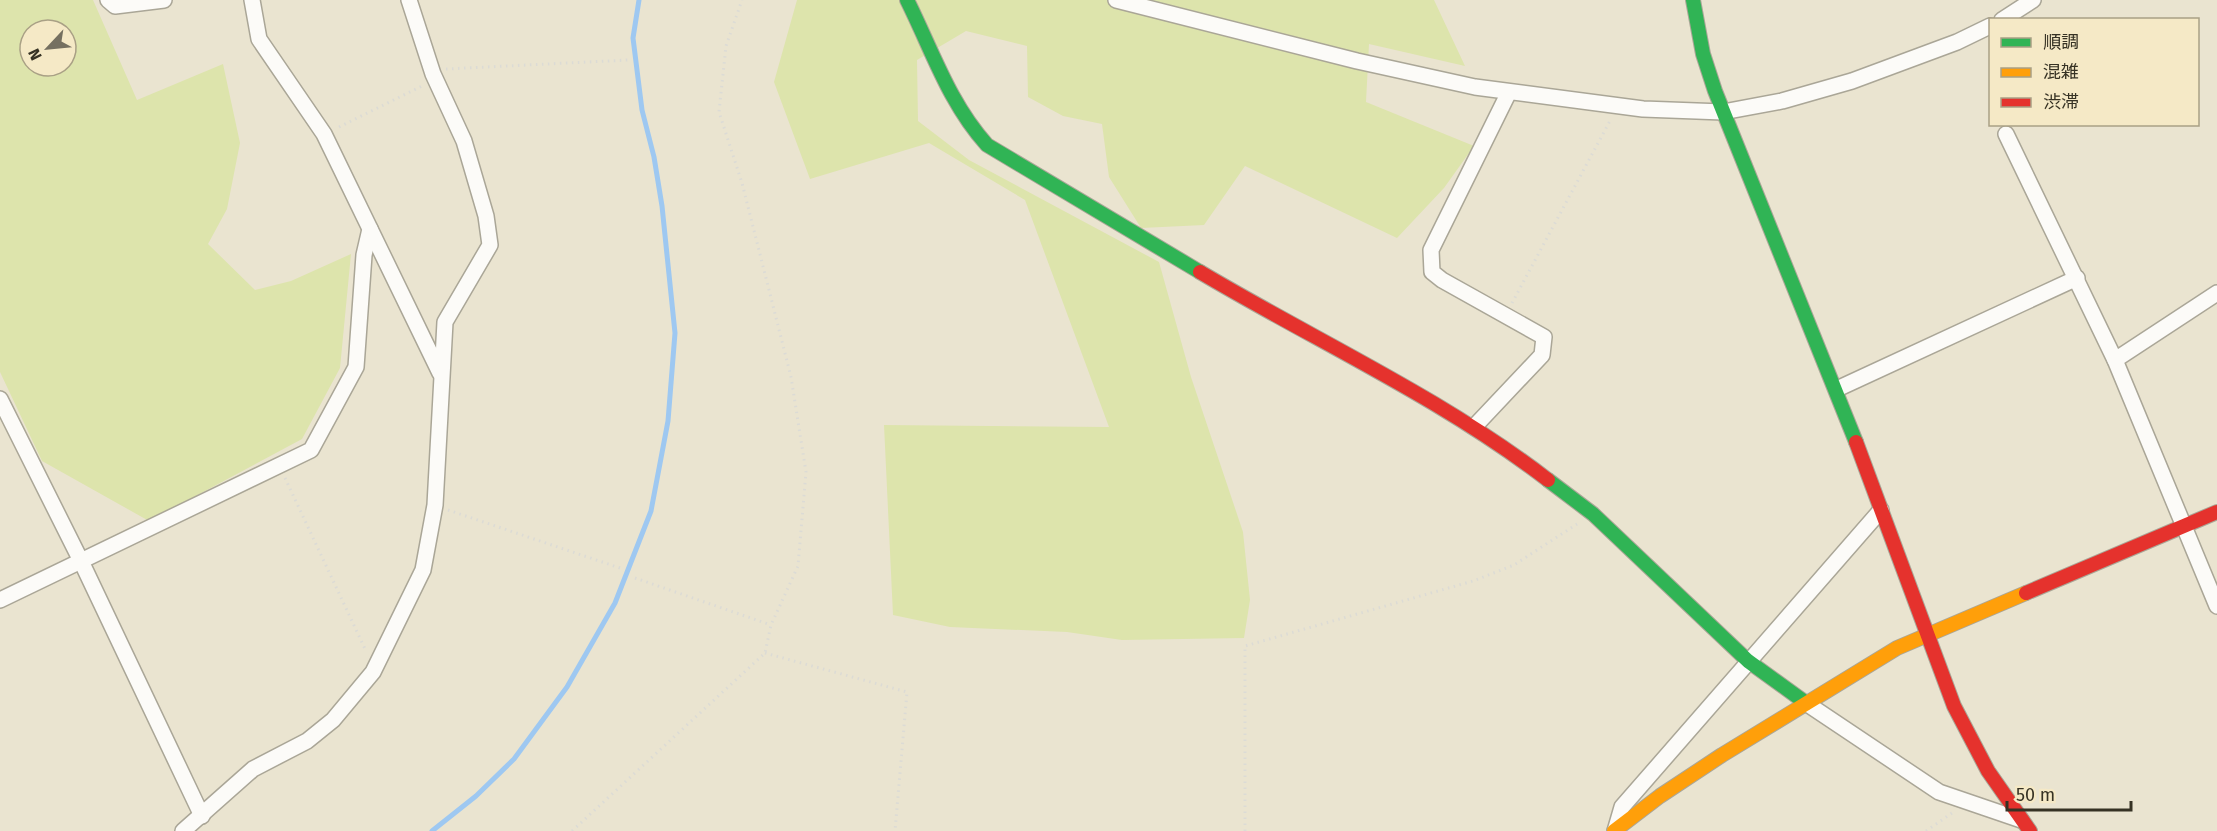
<svg xmlns="http://www.w3.org/2000/svg" width="2217" height="831" viewBox="0 0 2217 831" font-family="'Fira Sans','Noto Sans JP',sans-serif">
	<rect width="100%" height="100%" fill="#eae4d0"/>
	<!-- green -->
	<g fill="#dde4ac" fill-rule="evenodd">
		<path d="M0 0H93L137 100 223 64 240 143 227 209 208 244 255 290 291 281 351 254 340 368 302 439 149 521 42 461 0 372ZM30 30H66V66H30Z"/>
		<polygon points="797,0 1434,0 1465,66 1369,44 1366,102 1474,146 1444,188 1397,238 1245,166 1204,225 1141,228 1109,177 1102,124 1063,116 1028,97 1027,46 966,31 917,60 918,121 969,160 1159,262 1191,377 1243,532 1250,600 1244,638 1122,640 1067,632 950,627 893,615 884,425 1109,427 1025,200 929,143 810,179 774,82"/>
	</g>
	<g fill="none" stroke-linecap="round" stroke-linejoin="round">
		<!-- stream -->
		<polyline stroke="#9ec8f1" stroke-width="5" points="432,831 476,796 514,759 567,687 615,603 651,511 668,421 675,333 662,206 654,157 642,110 633,38 639,0"/>
		<!-- street casing -->
		<g stroke="#aaa697" stroke-width="18">
			<g id="street">
				<polyline points="108,0 115,6 164,0"/>
				<polyline points="252,0 259,39 324,134 440,373"/>
				<polyline points="1116,0 1357,61 1475,87 1643,109 1723,112 1782,101 1852,81 1957,42 1990,26"/>
				<polyline points="2002,20 2033,0"/>
				<polyline points="2006,134 2115,360 2217,606"/>
				<polyline points="2115,360 2217,293"/>
				<polyline points="1837,389 2077,278"/>
				<polyline points="0,399 81,561 202,816"/>
				<polyline points="1474,427 1542,355 1544,337 1442,280 1432,272 1431,250 1509,92"/>
				<polyline points="0,600 311,450 356,367 364,255 370,229"/>
				<polyline points="1806,703 1939,792 2021,820"/>
				<polyline points="183,831 253,769 307,741 333,720 373,672 423,570 435,505 445,322 490,245 486,216 464,141 433,74 409,0"/>
				<polyline points="1615,831 1622,807 1881,510"/>
			</g>
		</g>
		<!-- fast casing -->
		<g stroke="#aaa697" stroke-width="16">
			<g id="fast">
				<path d="M907 0C932 50 949 103 987 145L1200 272"/>
				<polyline points="1693,0 1703,54 1715,91 1856,442"/>
				<polyline points="1548,480 1593,514 1748,661 1806,703"/>
			</g>
		</g>
		<!-- slow casing -->
		<g stroke="#aaa697" stroke-width="16">
			<polyline id="slow" points="1614,831 1660,796 1722,755 1897,648 2026,593"/>
		</g>
		<!-- jam casing -->
		<g stroke="#aaa697" stroke-width="16">
			<g id="jam">
				<path d="M1200 272C1316 341 1440 397 1548 480"/>
				<polyline points="1856,442 1954,706 1988,771 2030,831"/>
				<polyline points="2026,593 2217,512"/>
			</g>
		</g>
		<!-- path -->
		<g stroke="#dcdbd5" stroke-width="3" stroke-dasharray="1.5 4.5" stroke-linecap="butt">
			<polyline points="446,69 628,60"/>
			<polyline points="339,127 422,86"/>
			<polyline points="1512,303 1611,119"/>
			<polyline points="285,478 366,651"/>
			<polyline points="448,510 620,568"/>
			<polyline points="635,578 771,625"/>
			<polyline points="765,653 907,692 895,831"/>
			<polyline points="572,831 765,653 771,625 798,566 806,472 791,377 742,183 719,112 726,46 742,0"/>
			<polyline points="1245,831 1245,646 1473,581 1514,565 1577,524"/>
			<polyline points="1926,831 1952,813"/>
		</g>
		<!-- street -->
		<use href="#street" stroke="#fcfbf8" stroke-width="15"/>
		<!-- fast -->
		<use href="#fast" stroke="#30b455" stroke-width="14"/>
		<!-- slow -->
		<use href="#slow" stroke="#ff9f0a" stroke-width="14"/>
		<!-- jam -->
		<use href="#jam" stroke="#e5322d" stroke-width="14"/>
	</g>
	<!-- legend -->
	<rect x="1989" y="18" width="210" height="108" fill="#f5e9c6" stroke="#a9a085" stroke-width="1.5"/>
	<rect x="2001" y="38" width="30" height="9" fill="#30b455" stroke="#a9a085" stroke-width="1.5"/>
	<text x="2043" y="48" font-size="18" fill="#363224">順調</text>
	<rect x="2001" y="68" width="30" height="9" fill="#ff9f0a" stroke="#a9a085" stroke-width="1.5"/>
	<text x="2043" y="78" font-size="18" fill="#363224">混雑</text>
	<rect x="2001" y="98" width="30" height="9" fill="#e5322d" stroke="#a9a085" stroke-width="1.5"/>
	<text x="2043" y="108" font-size="18" fill="#363224">渋滞</text>
	<!-- north arrow -->
	<g transform="translate(48 48) rotate(244)"><circle r="28" fill="#f5e9c6" stroke="#a9a085" stroke-width="1.5"/>
	<path d="M0-4.5L10 22L0 15L-10 22Z" fill="#757060"/>
	<text y="-9" font-size="16" font-weight="bold" text-anchor="middle" fill="#363224">N</text>
	</g>
	<!-- scale -->
	<path d="M2007 801v9h124v-9" fill="none" stroke="#363224" stroke-width="3"/>
	<text x="2016" y="801" font-size="18" fill="#363224" stroke="#f5e9c6" stroke-width="4.5" paint-order="stroke">50 m</text>
</svg>
